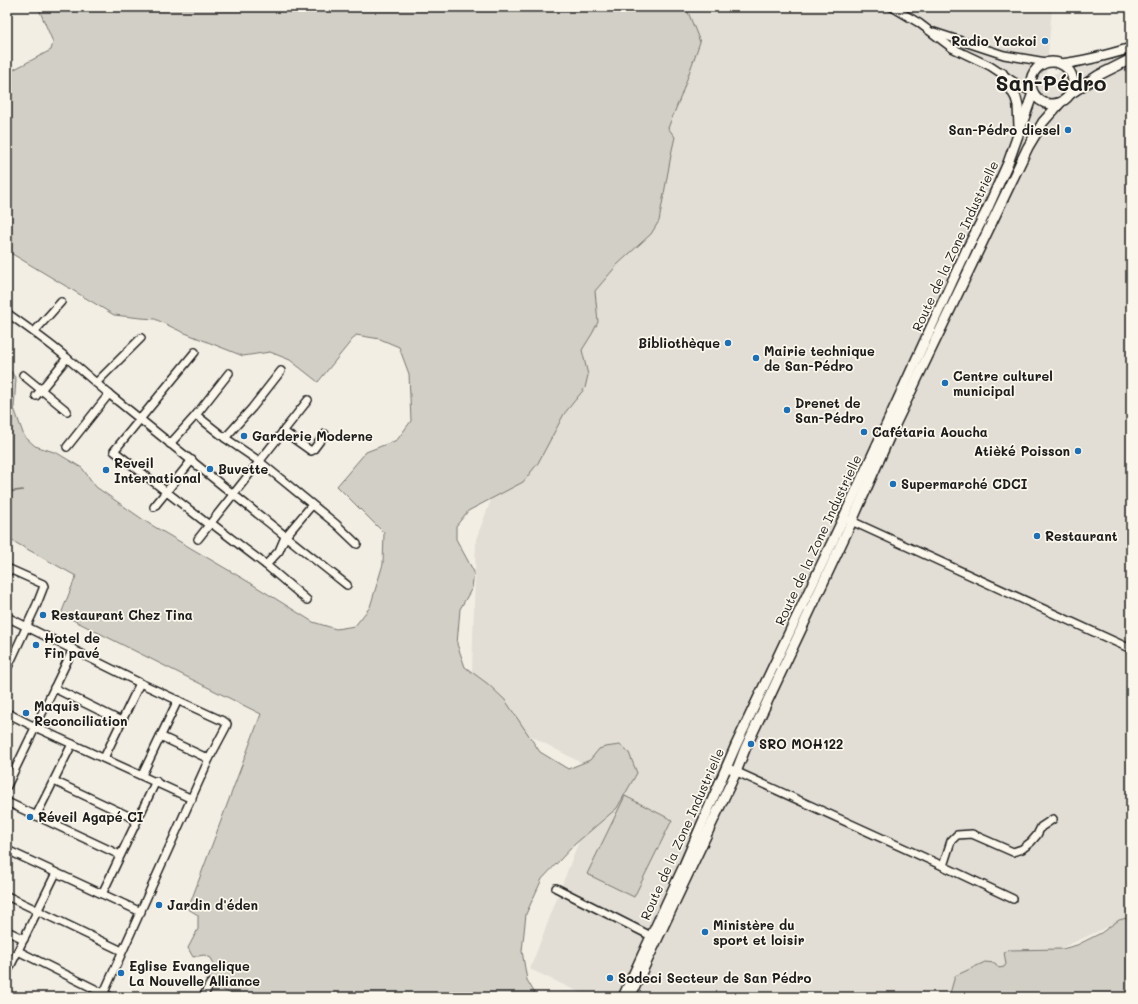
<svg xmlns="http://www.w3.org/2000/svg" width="1138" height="1004" viewBox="0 0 1138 1004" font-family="Mali,sans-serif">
	<rect width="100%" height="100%" fill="#f2eee4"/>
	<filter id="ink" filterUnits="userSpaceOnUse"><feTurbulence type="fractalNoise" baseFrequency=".025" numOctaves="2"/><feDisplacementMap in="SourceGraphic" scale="8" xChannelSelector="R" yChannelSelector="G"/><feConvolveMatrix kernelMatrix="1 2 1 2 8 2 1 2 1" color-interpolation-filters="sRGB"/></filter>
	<g filter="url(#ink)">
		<!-- built -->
		<polygon fill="#e2ded5" points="681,7 1052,7 1046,77 1131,45 1131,916 955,997 589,997 530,969 604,775 471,704 476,539"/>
		<!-- green -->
		<g fill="#d2cfc6" stroke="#777671">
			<polygon points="38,7 688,7 688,12 700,42 681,96 668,128 675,137 672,150 659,221 651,234 618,264 595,291 598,322 592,334 582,350 588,375 585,388 564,414 538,463 523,482 468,511 456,526 456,539 474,572 472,588 460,609 457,644 465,667 488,684 505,700 540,752 568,769 590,760 599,749 605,747 620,745 629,753 637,773 617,808 575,844 542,879 526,914 522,951 527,980 537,997 238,997 208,983 214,964 211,958 204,955 193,957 188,948 198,929 198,915 188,909 261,714 61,614 76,576 7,538 7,370 10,370 16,379 14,408 24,436 35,446 57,453 82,468 96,487 148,523 247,581 313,622 336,629 355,626 370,607 383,564 384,533 337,486 366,452 397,440 411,421 409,374 399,347 380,339 356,335 318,382 290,360 270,352 243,356 180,331 155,319 141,318 114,315 14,255 7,252 7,73 51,50 53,42"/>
			<polygon points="625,796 672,820 634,897 587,874"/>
			<polygon points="1131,917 1131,997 949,997 955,976 985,962 995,963 999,968 1004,967 1006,964 1004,952 1008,950 1062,949 1077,945 1101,933 1119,920"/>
		</g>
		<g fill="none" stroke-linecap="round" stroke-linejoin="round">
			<!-- stream -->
			<polyline stroke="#716f6b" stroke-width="1.5" points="7,492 23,490"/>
			<!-- minor casing -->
			<g stroke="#1c1c1c" stroke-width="10">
				<g id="minor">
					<polyline points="892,7 919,23 952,48 990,66 1022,87 1033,93"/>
					<polyline points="934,32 1004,55 1046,62"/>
					<path d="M7 313C27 327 48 342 67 358 81 370 95 382 109 394 188 458 267 522 347 585"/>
					<polyline points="34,332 61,302"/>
					<polyline points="195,352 114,451 209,525"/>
					<polyline points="23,375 67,411"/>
					<polyline points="96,383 141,338"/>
					<polyline points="36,396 67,358"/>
					<polyline points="196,415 225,438 259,461 336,524 357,544"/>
					<polyline points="283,431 311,451 313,450 325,434"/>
					<polyline points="225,438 252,408 281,371"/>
					<polyline points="170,444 196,415 229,373"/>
					<polyline points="67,447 109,394"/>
					<polyline points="154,507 192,460"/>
					<polyline points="847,519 1131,649"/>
					<polyline points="211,523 266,565 307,600"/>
					<polyline points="198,539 308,400"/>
					<polyline points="266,565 279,551 285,537 312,505"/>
					<polyline points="7,568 43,584 44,586 37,604 7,669"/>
					<polyline points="7,617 140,683 225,722 227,724 226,727 209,759 102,997"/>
					<polyline points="54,688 121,721"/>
					<polyline points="7,713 35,727 192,799"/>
					<polyline points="160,736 209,759"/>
					<polyline points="104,758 140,683"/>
					<polyline points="726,767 943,866 1013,899"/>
					<polyline points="142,775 178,700"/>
					<polyline points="54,781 137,820"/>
					<polyline points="7,786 73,649"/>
					<polyline points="7,802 120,855"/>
					<polyline points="36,816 72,744"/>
					<polyline points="7,850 141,912"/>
					<polyline points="943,866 951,841 957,835 972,834 1013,852 1022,849 1031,842 1037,835 1041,827 1053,819"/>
					<polyline points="556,888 651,936"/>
					<polyline points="102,894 156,781"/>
					<polyline points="7,896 122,951"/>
					<polyline points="7,931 24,939"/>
					<polyline points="18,951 111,997"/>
					<polyline points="7,973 56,873"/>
					<polyline points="203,997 210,984"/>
				</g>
			</g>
			<!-- major casing -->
			<g stroke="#1c1c1c" stroke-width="12">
				<g id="major">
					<circle cx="1052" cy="83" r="21"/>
					<path d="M1061 64C1086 61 1108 55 1131 48"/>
					<polyline points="1002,73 1016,98 1018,106 1019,126"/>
					<polyline points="1070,94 1099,75 1131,59"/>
					<polyline points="623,997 682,870 736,745 844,517 967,249 985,214 1008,163 1033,93"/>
					<polyline points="630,997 736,772 745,749 852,521 891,433 1028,147 1043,122 1060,103"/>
				</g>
			</g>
			<!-- minor -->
			<use href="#minor" stroke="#fbf7ec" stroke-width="7"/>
			<!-- major -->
			<use href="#major" stroke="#fbf7ec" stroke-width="9"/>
		</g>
	</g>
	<!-- markers -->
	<g fill="#1f6fb2" stroke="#fbf7ec" stroke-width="1.5">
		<circle cx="1045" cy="41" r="4"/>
		<circle cx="1068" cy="130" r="4"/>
		<circle cx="728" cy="343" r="4"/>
		<circle cx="756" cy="358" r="4"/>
		<circle cx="945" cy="383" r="4"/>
		<circle cx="787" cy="410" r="4"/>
		<circle cx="864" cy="432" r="4"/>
		<circle cx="244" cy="436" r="4"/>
		<circle cx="1078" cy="451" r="4"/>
		<circle cx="210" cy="469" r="4"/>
		<circle cx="106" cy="470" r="4"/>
		<circle cx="893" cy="484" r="4"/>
		<circle cx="1037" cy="536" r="4"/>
		<circle cx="43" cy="615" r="4"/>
		<circle cx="36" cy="645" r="4"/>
		<circle cx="26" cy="713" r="4"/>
		<circle cx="751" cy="744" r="4"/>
		<circle cx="30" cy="817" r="4"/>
		<circle cx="159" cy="905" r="4"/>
		<circle cx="705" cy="932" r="4"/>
		<circle cx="121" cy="973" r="4"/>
		<circle cx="610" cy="978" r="4"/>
	</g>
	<g text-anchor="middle" stroke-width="3.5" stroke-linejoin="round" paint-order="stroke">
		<!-- poi labels -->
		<g font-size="13" font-weight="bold" fill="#1c1c1c" stroke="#fbf7ec" text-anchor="start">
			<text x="1037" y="46" text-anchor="end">Radio Yackoi</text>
			<text x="1060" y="135" text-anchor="end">San-Pédro diesel</text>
			<text x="720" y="348" text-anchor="end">Bibliothèque</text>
			<text x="764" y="356">Mairie technique<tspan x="764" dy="15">de San-Pédro</tspan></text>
			<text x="953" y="381">Centre culturel<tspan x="953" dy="15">municipal</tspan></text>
			<text x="795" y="408">Drenet de<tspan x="795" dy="15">San-Pédro</tspan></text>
			<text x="872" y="437">Cafétaria Aoucha</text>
			<text x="252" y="441">Garderie Moderne</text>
			<text x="1070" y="456" text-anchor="end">Atièké Poisson</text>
			<text x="114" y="468">Reveil<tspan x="114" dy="15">International</tspan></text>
			<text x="218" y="474">Buvette</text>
			<text x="901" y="489">Supermarché CDCI</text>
			<text x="1045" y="541">Restaurant</text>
			<text x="51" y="620">Restaurant Chez Tina</text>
			<text x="44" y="643">Hotel de<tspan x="44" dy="15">Fin pavé</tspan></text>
			<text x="34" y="711">Maquis<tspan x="34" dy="15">Reconciliation</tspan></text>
			<text x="759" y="749">SRO MOH122</text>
			<text x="38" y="822">Réveil Agapé CI</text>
			<text x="167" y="910">Jardin d'éden</text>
			<text x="713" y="930">Ministère du<tspan x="713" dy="15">sport et loisir</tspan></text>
			<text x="129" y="971">Eglise Evangelique<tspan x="129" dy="15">La Nouvelle Alliance</tspan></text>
			<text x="618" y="983">Sodeci Secteur de San Pédro</text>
		</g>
		<!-- street labels -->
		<g font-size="13" fill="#1c1c1c" stroke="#fbf7ec">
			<text transform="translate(955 246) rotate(-65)" y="5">Route de la Zone Industrielle</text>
			<text transform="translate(818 540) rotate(-65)" y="5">Route de la Zone Industrielle</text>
			<text transform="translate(682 834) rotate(-66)" y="5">Route de la Zone Industrielle</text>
		</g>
		<!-- town labels -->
		<g font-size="21" font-weight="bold" fill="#1c1c1c" stroke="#fbf7ec">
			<text x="1051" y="91">San-Pédro</text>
		</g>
	</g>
	<!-- margin -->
	<rect width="1138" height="1004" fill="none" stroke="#fbf7ec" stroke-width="24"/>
	<rect x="12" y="12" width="1114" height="980" fill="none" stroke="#1c1c1c" stroke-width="1.5" filter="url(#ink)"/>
</svg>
